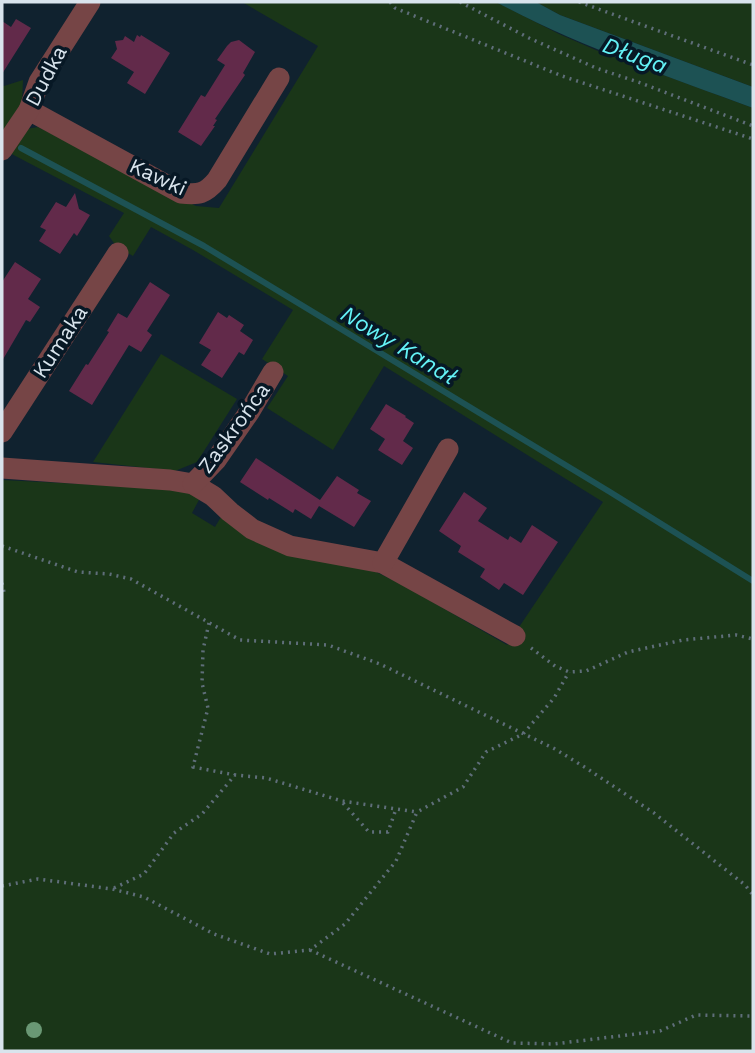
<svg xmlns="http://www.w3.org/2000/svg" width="755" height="1053" viewBox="0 0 755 1053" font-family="'Work Sans',sans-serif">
	<rect width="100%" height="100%" fill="#10222f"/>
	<!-- green -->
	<g fill="#1a3618">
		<polygon points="242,2 496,2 559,34 598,51 753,108 753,1051 2,1051 2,480 181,489 200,498 192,513 215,527 221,517 368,568 403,585 507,645 603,502 384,366 333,450 267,408 288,376 262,359 293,310 193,250 151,227 133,256 116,246 109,236 124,213 6,151 26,129 38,127 196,206 219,208 318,46"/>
		<polygon points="536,2 753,2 753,87 560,15"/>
		<polygon points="23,80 22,103 2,132 2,85 4,86"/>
		<polygon points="161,354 237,399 197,462 175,471 93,462"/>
	</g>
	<!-- water -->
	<path fill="#1d5254" d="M496 2H536L560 15 753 87V108C666 76 578 46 496 2Z"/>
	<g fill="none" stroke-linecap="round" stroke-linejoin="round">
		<!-- stream -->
		<polyline stroke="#1d5254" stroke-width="6" points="21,148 204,246 610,492 753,581"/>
	</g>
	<!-- building -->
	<g fill="#622a4a">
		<polygon points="16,19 31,28 2,74 2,21 11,27"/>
		<polygon points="137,35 140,37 141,35 170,53 145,94 127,83 134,72 111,58 117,49 115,41 123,40 125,36 134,42"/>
		<polygon points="239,40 255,52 243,73 245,75 215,119 217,120 213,126 215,126 201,146 178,132 201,95 205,97 225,65 217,60 227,46 231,42"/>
		<polygon points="75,193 79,209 90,215 77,236 74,233 60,254 39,241 46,230 40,227 56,202 66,207"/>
		<polygon points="15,262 41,279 28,299 40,307 30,322 26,320 2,361 2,282"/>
		<polygon points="150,282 170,295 147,331 152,335 141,352 129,345 92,405 69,391 86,364 88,365 109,332 107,331 118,313 127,318"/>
		<polygon points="218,312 227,318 229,315 244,325 240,331 253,340 244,355 239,352 222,378 201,365 211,350 199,343"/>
		<polygon points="386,404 406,416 405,417 414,423 403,441 413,448 402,465 378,450 385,439 370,429"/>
		<polygon points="256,458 320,500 337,476 359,490 357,493 371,501 354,527 319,506 311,519 295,509 293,513 269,498 268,500 240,482"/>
		<polygon points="464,492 487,508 478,521 508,540 510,536 521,543 532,525 558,542 523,595 504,583 499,590 480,577 485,569 458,552 461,546 439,531"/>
	</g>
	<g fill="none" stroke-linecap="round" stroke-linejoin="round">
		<!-- path -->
		<g stroke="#5f6e79" stroke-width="3.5" stroke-dasharray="2 5" stroke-linecap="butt">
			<polyline points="390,2 395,8 562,76 753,139"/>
			<polyline points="460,2 529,38 596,68 641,83 753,126"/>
			<polyline points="579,2 753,65"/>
			<polyline points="2,546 78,572 109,574 131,579 240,640 328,645 380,664 555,749 586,768 654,813 745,885 753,895"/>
			<polyline points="2,583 4,592 2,593"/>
			<polyline points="209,623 203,650 202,683 208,708 193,767 235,775"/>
			<polyline points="531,648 555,666 569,672 586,671 628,652 683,640 736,635 753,639"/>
			<polyline points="343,803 369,832 388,832 396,809"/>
			<polyline points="2,886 38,879 112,889 144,897 214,934 270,954 310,950 345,924 396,861 417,812 463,787 486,752 523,734 554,698 569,672"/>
			<polyline points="114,888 144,874 174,833 202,814 235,775 266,778 342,801 417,812"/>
			<polyline points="310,950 512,1043 554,1044 660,1031 696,1015 753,1016"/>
		</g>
		<!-- minor -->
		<g stroke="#764546" stroke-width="21">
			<path d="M29 110 181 193C199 195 205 194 217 180L279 78"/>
			<polyline points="2,150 29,110 39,82 90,2"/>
			<polyline points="2,432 118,253"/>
			<polyline points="2,468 170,480 193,484 213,496 230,512 252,529 290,546 383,563 515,636"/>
			<polyline points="193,484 216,460 250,411 273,372"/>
			<polyline points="383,563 448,449"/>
		</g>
	</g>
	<!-- trees -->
	<circle fill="#6a9874" cx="34" cy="1030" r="8"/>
	<g text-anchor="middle" stroke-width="7" stroke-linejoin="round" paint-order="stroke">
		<!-- street labels -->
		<g font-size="21" fill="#d9e4ed" stroke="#071825">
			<text transform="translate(46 76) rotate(-62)" y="7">Dudka</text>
			<text transform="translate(158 177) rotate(25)" y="7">Kawki</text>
			<text transform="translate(60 342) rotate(-57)" y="7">Kumaka</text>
			<text transform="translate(234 428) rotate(-54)" y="7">Zaskrońca</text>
		</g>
		<!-- water labels -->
		<g font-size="23" font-style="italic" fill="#64f3f7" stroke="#071825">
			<text transform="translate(635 55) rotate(20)" y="8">Długa</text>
			<text transform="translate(399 345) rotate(31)" y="8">Nowy Kanał</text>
		</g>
	</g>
	<!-- border -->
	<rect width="755" height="1053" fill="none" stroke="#d9e4ed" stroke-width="7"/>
</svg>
